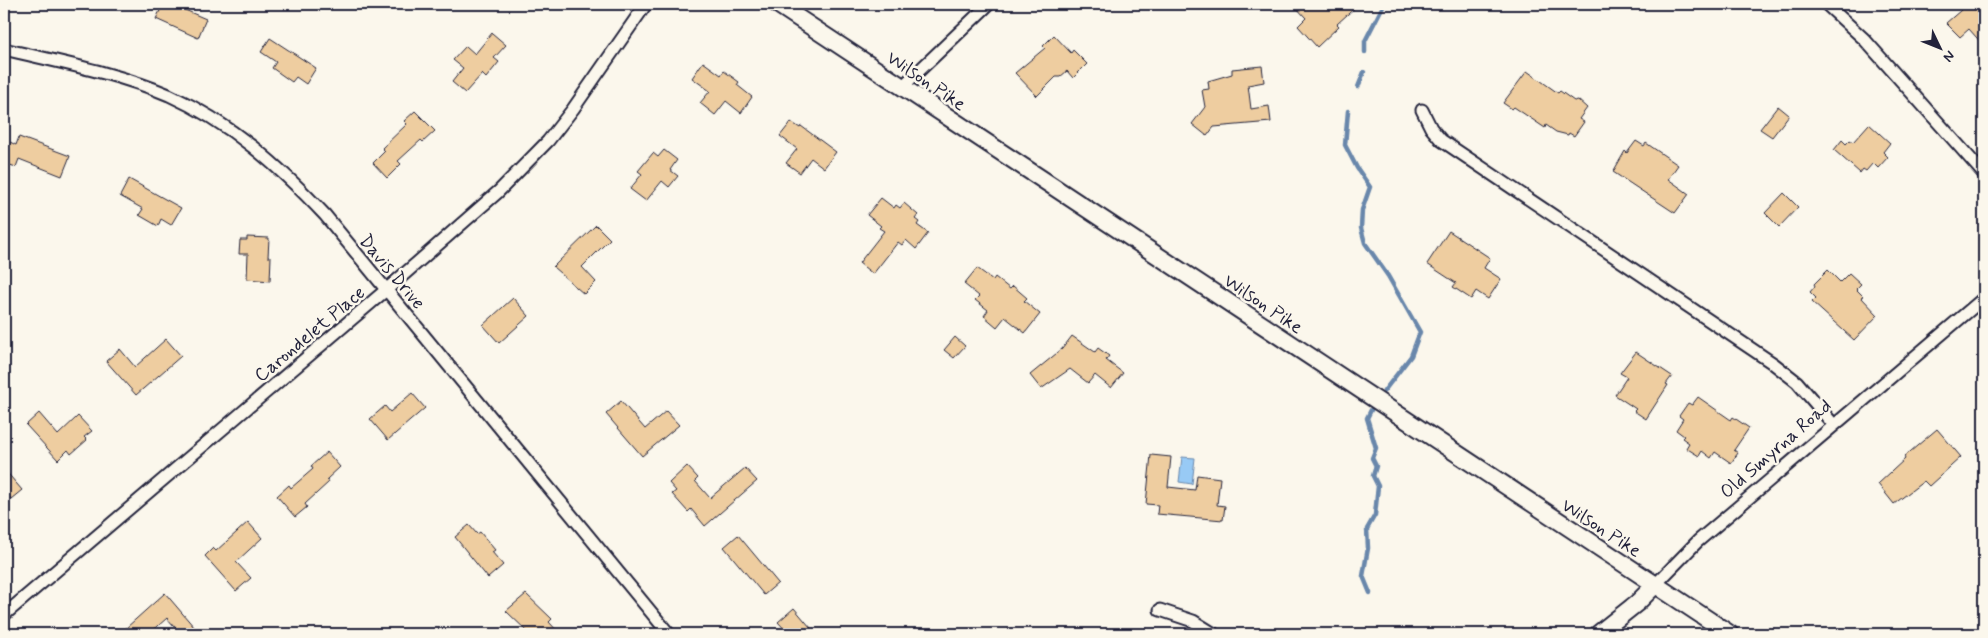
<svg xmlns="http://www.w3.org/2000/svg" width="1988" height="638" viewBox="0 0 1988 638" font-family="Mynerve,sans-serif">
	<rect width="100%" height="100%" fill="#fbf7ec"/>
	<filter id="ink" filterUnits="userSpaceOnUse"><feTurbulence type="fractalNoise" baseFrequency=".02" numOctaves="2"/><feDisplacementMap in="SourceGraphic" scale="10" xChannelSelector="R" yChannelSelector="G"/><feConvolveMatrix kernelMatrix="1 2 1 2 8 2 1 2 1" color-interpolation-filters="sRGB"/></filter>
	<g filter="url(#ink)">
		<!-- water -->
		<polygon fill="#98caf5" stroke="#6987ab" points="1182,457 1195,458 1192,484 1179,482"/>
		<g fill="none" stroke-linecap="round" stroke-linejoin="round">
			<!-- stream -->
			<g stroke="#6987ab" stroke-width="4.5">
				<polyline points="1365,52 1365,41 1384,4"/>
				<polyline points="1358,87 1364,72"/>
				<polyline points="1348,111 1345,145 1357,168 1370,187 1362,210 1361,228 1365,243 1388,276 1420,332 1411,356 1384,391"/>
				<polyline points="1370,593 1363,576 1368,548 1367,529 1375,515 1378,486 1373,476 1376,466 1372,458 1376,448 1367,418 1371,410"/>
			</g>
		</g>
		<!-- building -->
		<g fill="#eecda0" stroke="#22223b">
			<polygon points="163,4 171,4 206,19 198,38 156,19"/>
			<polygon points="1293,4 1359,4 1337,24 1339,26 1317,47 1298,26 1306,18"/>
			<polygon points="1956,4 1984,4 1984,46 1969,29 1960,37 1946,23 1961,10"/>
			<polygon points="492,33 506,45 494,58 499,62 486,78 482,74 465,93 452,82 463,68 453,60 466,46 475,54"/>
			<polygon points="1054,35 1071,53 1073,50 1087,64 1073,78 1067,71 1060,77 1056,77 1037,96 1015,73 1045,48 1043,46"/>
			<polygon points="270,38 316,68 306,84 296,77 292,82 272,68 276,62 261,52"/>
			<polygon points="703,62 721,75 724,71 739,82 737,85 752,97 741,113 726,101 715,115 700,103 710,91 692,78"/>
			<polygon points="1262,66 1264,82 1248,85 1251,109 1269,106 1271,122 1214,127 1207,136 1192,124 1205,107 1202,90 1209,89 1208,81 1232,74 1232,69"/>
			<polygon points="1527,71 1558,93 1560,91 1574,101 1578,100 1587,108 1579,119 1584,122 1574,136 1569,133 1568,135 1556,132 1546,125 1545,128 1514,107 1512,109 1503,103"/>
			<polygon points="1778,106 1789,115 1772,137 1760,129"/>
			<polygon points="415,111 435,131 423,142 421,140 398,161 401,164 387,178 373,163 385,151 382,148 407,124 404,121"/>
			<polygon points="791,122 800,128 801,126 836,152 824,168 811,158 800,173 786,163 797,149 780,136"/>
			<polygon points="1869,124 1890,143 1883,152 1888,157 1878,168 1873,163 1866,171 1863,169 1860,173 1834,150 1842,140 1846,144 1850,140 1853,142"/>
			<polygon points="19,137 70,156 62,176 19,159 16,167 4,163 10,142 16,145"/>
			<polygon points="1636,141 1644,146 1646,143 1678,165 1668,179 1689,194 1675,213 1613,172 1625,151 1627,153"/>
			<polygon points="664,150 677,160 670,170 678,176 669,187 662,181 646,201 630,189 642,174 638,171 653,153 658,157"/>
			<polygon points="129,179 181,208 171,225 161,219 158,226 139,215 143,209 120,196"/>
			<polygon points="1784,193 1798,207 1779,227 1765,213"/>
			<polygon points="881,198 894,208 896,205 900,208 904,203 918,215 915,219 919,222 917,225 928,233 916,249 906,240 902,245 898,242 873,274 859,263 884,231 879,228 881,226 867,215"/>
			<polygon points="596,225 610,239 582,267 596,282 584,294 553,267"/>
			<polygon points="1449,231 1490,258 1484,268 1501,279 1488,299 1476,291 1471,299 1453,287 1456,283 1427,264"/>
			<polygon points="247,237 269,238 268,257 271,257 270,281 247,279 248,254 239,254 240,240 247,240"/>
			<polygon points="977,268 993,280 995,277 1010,289 1013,286 1027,298 1024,301 1040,314 1025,333 1005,317 997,327 984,316 988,310 975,300 979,296 964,284"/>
			<polygon points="1828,270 1840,282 1849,273 1861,284 1856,289 1863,296 1861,297 1878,315 1854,340 1812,302 1816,298 1810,292 1815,286 1814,284"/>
			<polygon points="513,298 529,316 499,343 483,325"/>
			<polygon points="1072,336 1095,352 1098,348 1109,356 1106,360 1123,373 1111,388 1095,375 1088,383 1070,369 1041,389 1030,375 1062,349"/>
			<polygon points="955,337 965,346 954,358 944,350"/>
			<polygon points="166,339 181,356 136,395 106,361 120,349 135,367"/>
			<polygon points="1636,352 1672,376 1666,384 1668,385 1646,419 1634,411 1636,409 1615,395 1627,377 1620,373"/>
			<polygon points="412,393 425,408 388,440 370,419 385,406 390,412"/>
			<polygon points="1698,397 1731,420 1733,417 1749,428 1734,450 1738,453 1731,463 1715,452 1711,458 1702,451 1699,456 1686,448 1689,443 1682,438 1684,436 1676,430 1683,419 1679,416 1688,403 1692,405"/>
			<polygon points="621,401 645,429 666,411 679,425 642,456 606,414"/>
			<polygon points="39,413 58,435 78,416 92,431 84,437 87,440 71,454 68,450 58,460 26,425"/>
			<polygon points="1937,429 1961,457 1929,486 1924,481 1894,504 1878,484 1905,459 1904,457"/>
			<polygon points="327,452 340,467 327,479 329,482 305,504 307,507 295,517 277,496 289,485 291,488 313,469 311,466"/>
			<polygon points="1151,455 1171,457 1168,487 1195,490 1197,475 1220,478 1217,505 1225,506 1223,520 1157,514 1158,505 1146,504"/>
			<polygon points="687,466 698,478 695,481 710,498 745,468 757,481 705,526 691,509 688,512 672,494 676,491 669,483"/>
			<polygon points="4,469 22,490 11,499 4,490"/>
			<polygon points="248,522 262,538 236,562 251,578 236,591 205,556 213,548 216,551"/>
			<polygon points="469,525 477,534 480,532 495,550 492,552 503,565 488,578 455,537"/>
			<polygon points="738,535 778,583 764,595 724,547"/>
			<polygon points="165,593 200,634 181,634 167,618 149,634 131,634 126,628"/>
			<polygon points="526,594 552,619 549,622 560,634 530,634 506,611"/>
			<polygon points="794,608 816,634 789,634 778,622"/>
		</g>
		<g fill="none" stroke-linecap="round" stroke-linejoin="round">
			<!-- street casing -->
			<g stroke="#22223b" stroke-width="15">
				<g id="street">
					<polyline points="1826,4 1864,39 1984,174"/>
					<path d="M4 49C58 62 117 73 169 95 231 123 279 166 325 215L669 634"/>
					<polyline points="902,87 989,4"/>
					<polyline points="1422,110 1431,128 1441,140 1774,364 1797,382 1833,424"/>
					<polyline points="1655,585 1698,541 1984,298"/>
					<polyline points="1160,610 1193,621 1214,634"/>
					<polyline points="4,615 386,290 498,192 548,141 573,109 646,4"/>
				</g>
			</g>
			<!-- secondary casing -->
			<g stroke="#22223b" stroke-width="20">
				<g id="secondary">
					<polyline points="777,4 1730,634"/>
					<polyline points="1598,634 1637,603 1655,585"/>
				</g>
			</g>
			<!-- street -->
			<use href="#street" stroke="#fbf7ec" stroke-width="11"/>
			<!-- secondary -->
			<use href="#secondary" stroke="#fbf7ec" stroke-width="16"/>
		</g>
	</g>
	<g text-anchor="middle" stroke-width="5" stroke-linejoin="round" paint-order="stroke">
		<!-- street labels -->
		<g font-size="19" fill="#22223b" stroke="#fbf7ec">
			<text transform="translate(927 80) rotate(34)" y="7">Wilson Pike</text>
			<text transform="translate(393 271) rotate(50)" y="7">Davis Drive</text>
			<text transform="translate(1264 303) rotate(34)" y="7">Wilson Pike</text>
			<text transform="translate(309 333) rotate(-40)" y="7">Carondelet Place</text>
			<text transform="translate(1775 448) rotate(-41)" y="7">Old Smyrna Road</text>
			<text transform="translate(1602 527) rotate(33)" y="7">Wilson Pike</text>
		</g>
	</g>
	<!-- margin -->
	<rect width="1988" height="638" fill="none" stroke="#fbf7ec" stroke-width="20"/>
	<rect x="10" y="10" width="1968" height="618" fill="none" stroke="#22223b" stroke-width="2" filter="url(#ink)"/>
	<!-- north arrow -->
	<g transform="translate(1940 48) rotate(133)" stroke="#fbf7ec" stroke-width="4" paint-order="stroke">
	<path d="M0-4L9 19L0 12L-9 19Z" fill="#22223b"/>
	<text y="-8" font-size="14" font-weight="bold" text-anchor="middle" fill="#22223b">N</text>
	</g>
</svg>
